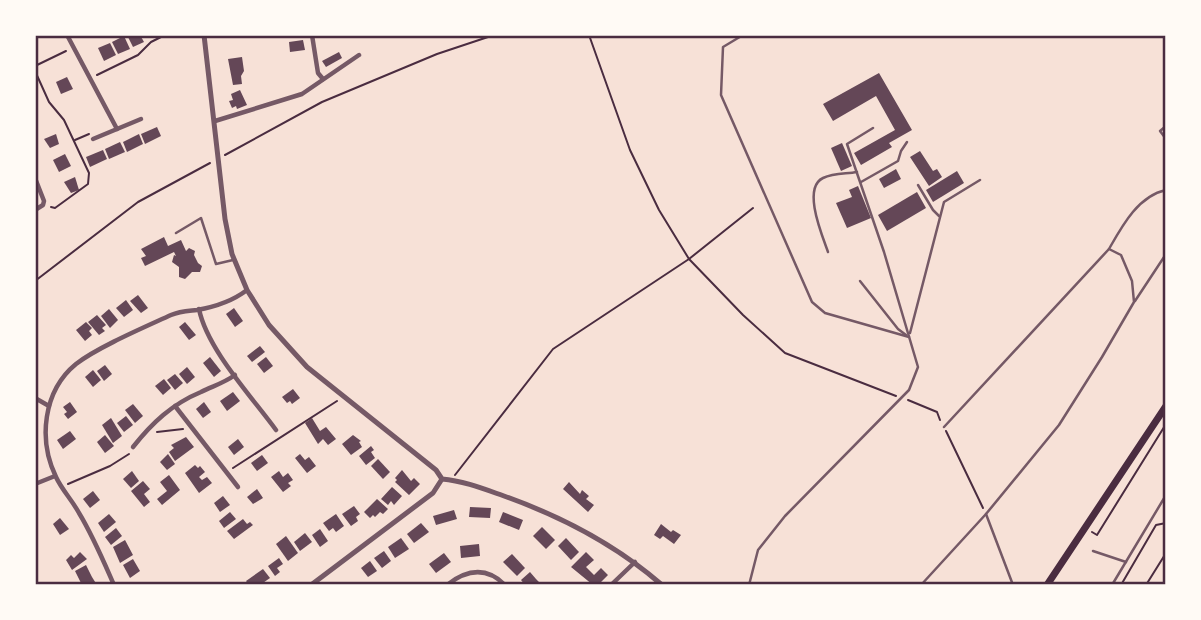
<svg xmlns="http://www.w3.org/2000/svg" width="1201" height="620" viewBox="0 0 1201 620" font-family="Figtree,sans-serif">
	<rect width="100%" height="100%" fill="#f7e1d7"/>
	<!-- building -->
	<g fill="#644757">
		<polygon points="127,35 140,35 144,42 133,47"/>
		<polygon points="124,36 130,49 118,54 112,42"/>
		<polygon points="303,40 305,50 290,52 289,42"/>
		<polygon points="110,43 116,55 104,61 98,48"/>
		<polygon points="339,52 342,58 326,67 322,61"/>
		<polygon points="242,57 244,71 241,76 242,84 233,85 228,59"/>
		<polygon points="879,73 912,130 889,143 892,147 861,165 854,153 895,130 876,96 833,121 823,104"/>
		<polygon points="67,77 73,89 61,94 56,82"/>
		<polygon points="240,90 247,105 237,109 236,106 232,108 229,101 233,100 231,94"/>
		<polygon points="157,127 161,136 145,144 141,134"/>
		<polygon points="56,134 59,144 50,148 44,139"/>
		<polygon points="139,134 143,144 127,152 123,142"/>
		<polygon points="120,142 125,152 109,159 105,149"/>
		<polygon points="842,143 852,166 841,171 831,148"/>
		<polygon points="103,150 107,159 90,167 86,157"/>
		<polygon points="920,151 933,171 937,169 942,177 929,186 910,157"/>
		<polygon points="65,154 71,166 59,172 53,160"/>
		<polygon points="896,169 901,179 884,188 879,179"/>
		<polygon points="957,171 964,183 933,202 926,190"/>
		<polygon points="75,177 79,190 71,193 64,182"/>
		<polygon points="858,186 871,218 847,228 836,203 852,197 849,190"/>
		<polygon points="917,192 926,208 887,231 878,215"/>
		<polygon points="164,237 168,246 181,240 186,251 189,248 195,251 194,255 198,263 202,266 200,272 192,272 185,279 179,277 179,267 172,262 174,255 176,256 174,252 145,266 141,258 146,256 141,249"/>
		<polygon points="138,295 148,308 141,313 130,301"/>
		<polygon points="126,300 133,310 124,317 116,308"/>
		<polygon points="234,308 243,321 235,327 226,314"/>
		<polygon points="109,309 118,320 110,328 101,316"/>
		<polygon points="97,315 106,325 102,328 105,331 99,335 88,322"/>
		<polygon points="86,322 92,328 89,331 92,335 85,341 76,330"/>
		<polygon points="185,322 196,335 189,340 179,327"/>
		<polygon points="260,346 265,352 252,362 247,356"/>
		<polygon points="210,357 221,371 214,377 203,363"/>
		<polygon points="266,357 273,366 264,373 257,364"/>
		<polygon points="105,365 112,374 104,381 97,371"/>
		<polygon points="187,367 195,377 187,384 179,374"/>
		<polygon points="93,370 101,380 93,387 85,377"/>
		<polygon points="175,374 183,383 175,390 167,380"/>
		<polygon points="164,379 171,388 163,395 155,386"/>
		<polygon points="293,389 300,398 292,404 290,401 287,403 282,397"/>
		<polygon points="233,392 240,401 227,411 220,401"/>
		<polygon points="70,402 77,412 68,419 64,414 67,412 63,407"/>
		<polygon points="204,402 211,412 203,418 196,409"/>
		<polygon points="133,404 143,416 135,423 125,410"/>
		<polygon points="126,416 133,425 124,432 117,423"/>
		<polygon points="111,418 122,436 113,443 102,425"/>
		<polygon points="312,418 320,431 326,427 336,439 328,445 323,439 318,444 305,423"/>
		<polygon points="70,431 76,439 63,449 57,440"/>
		<polygon points="105,435 114,446 105,453 97,442"/>
		<polygon points="353,435 361,441 359,442 362,447 351,455 342,444"/>
		<polygon points="186,437 194,447 175,461 169,452 174,448 171,445"/>
		<polygon points="238,439 244,447 234,455 228,447"/>
		<polygon points="371,446 374,450 371,452 375,458 366,465 359,456"/>
		<polygon points="168,454 175,464 167,470 160,462"/>
		<polygon points="300,454 305,460 309,457 316,466 307,473 295,458"/>
		<polygon points="262,455 268,463 257,471 251,463"/>
		<polygon points="378,459 390,472 383,479 371,466"/>
		<polygon points="195,465 198,468 200,466 205,472 199,477 202,480 207,477 212,483 199,493 185,473"/>
		<polygon points="402,470 411,481 414,478 420,484 409,495 395,482 397,480 395,478"/>
		<polygon points="132,471 139,481 131,488 123,479"/>
		<polygon points="279,471 283,477 288,473 293,480 288,483 291,486 283,492 271,477"/>
		<polygon points="169,475 180,490 162,505 157,499 167,491 160,482"/>
		<polygon points="143,481 150,489 144,494 150,502 144,507 131,491"/>
		<polygon points="569,482 580,494 582,490 589,496 586,499 594,505 588,512 563,489"/>
		<polygon points="392,487 402,496 394,505 391,501 388,505 381,499"/>
		<polygon points="257,489 263,498 253,504 247,497"/>
		<polygon points="93,491 100,500 90,508 83,499"/>
		<polygon points="223,496 230,505 220,512 214,503"/>
		<polygon points="377,499 388,509 383,514 380,512 375,517 373,515 370,518 364,512"/>
		<polygon points="354,506 360,514 356,517 358,521 351,526 342,514"/>
		<polygon points="470,507 491,508 490,518 469,517"/>
		<polygon points="454,510 457,519 436,525 433,516"/>
		<polygon points="230,512 236,519 224,528 219,521"/>
		<polygon points="503,512 523,520 519,530 499,522"/>
		<polygon points="109,514 116,522 104,532 98,523"/>
		<polygon points="336,514 344,526 336,532 333,528 329,531 323,523"/>
		<polygon points="60,518 69,529 60,535 53,524"/>
		<polygon points="243,519 247,524 250,522 253,525 234,539 227,531"/>
		<polygon points="421,523 429,532 414,543 407,534"/>
		<polygon points="661,524 671,532 673,530 681,535 674,544 663,536 660,539 654,535"/>
		<polygon points="542,527 555,540 546,549 533,536"/>
		<polygon points="116,528 122,536 111,545 105,537"/>
		<polygon points="320,529 328,541 320,547 312,535"/>
		<polygon points="305,533 312,542 300,551 294,542"/>
		<polygon points="286,536 298,553 288,561 276,544"/>
		<polygon points="401,538 409,549 395,558 388,547"/>
		<polygon points="566,538 579,552 571,560 558,546"/>
		<polygon points="125,540 133,555 120,563 113,547"/>
		<polygon points="479,544 480,556 461,558 460,546"/>
		<polygon points="384,551 391,561 382,568 374,558"/>
		<polygon points="80,552 87,559 72,570 66,560 71,555 74,558"/>
		<polygon points="586,552 594,560 586,567 594,575 601,568 608,575 598,585 593,585 571,567"/>
		<polygon points="444,553 451,562 436,573 429,564"/>
		<polygon points="512,554 525,568 517,576 503,562"/>
		<polygon points="279,558 283,564 277,568 280,572 275,576 268,566"/>
		<polygon points="133,559 140,571 130,578 123,565"/>
		<polygon points="370,561 377,571 368,577 361,568"/>
		<polygon points="86,565 92,577 97,585 82,585 75,571"/>
		<polygon points="263,569 270,578 260,585 249,585 246,581"/>
		<polygon points="530,572 536,579 542,585 525,585 521,580"/>
	</g>
	<g fill="none" stroke-linecap="round" stroke-linejoin="round">
		<!-- path -->
		<g stroke="#4a2c40" stroke-width="2">
			<polyline points="589,35 630,150 659,210 689,259 743,315 785,353 896,396"/>
			<polyline points="35,66 66,51"/>
			<polyline points="35,71 49,102 64,120 89,173 88,184 55,208 51,207"/>
			<polyline points="97,75 138,55 151,42 165,35"/>
			<polyline points="75,140 89,134"/>
			<polyline points="225,155 322,102 437,54 494,35"/>
			<polyline points="35,281 138,202 210,163"/>
			<polyline points="908,400 937,412 940,420"/>
			<polyline points="946,431 983,508"/>
			<polyline points="157,432 183,429"/>
			<polyline points="233,468 337,401"/>
			<polyline points="455,475 553,349 689,259 753,208"/>
			<polyline points="68,484 110,466 129,454"/>
			<polyline points="1092,532 1097,535 1166,424"/>
			<polyline points="1121,585 1156,525 1166,523"/>
			<polyline points="1146,585 1166,553"/>
		</g>
		<!-- service -->
		<g stroke="#755966" stroke-width="2.5">
			<polyline points="743,35 723,47 721,95 812,302 825,313 909,337"/>
			<polyline points="1166,126 1160,131 1166,139"/>
			<polyline points="861,182 898,161 901,151 907,142"/>
			<polyline points="918,185 933,210 939,216"/>
			<polyline points="176,233 201,218 216,264 233,260"/>
			<path d="M828 252C822 235 802 188 823 178 834 173 846 174 857 172"/>
			<polyline points="860,281 898,329 906,335"/>
			<polyline points="1135,301 1166,254"/>
			<polyline points="910,333 944,202 980,180"/>
			<polyline points="944,427 1109,249"/>
			<polyline points="986,514 1013,585"/>
			<polyline points="1093,551 1126,562"/>
			<polyline points="749,585 758,550 785,516 909,390 918,367 884,252 847,144 873,128"/>
			<path d="M921 585 986 514 1059 425 1102 357 1134 302 1132 281 1121 255 1109 249C1122 226 1138 196 1166 190"/>
			<polyline points="1112,585 1166,495"/>
			<polyline points="1164,585 1166,580"/>
		</g>
		<!-- minor -->
		<g stroke="#755966" stroke-width="4.5">
			<polyline points="67,35 117,129"/>
			<polyline points="312,35 318,73 323,79"/>
			<polyline points="215,121 302,94 359,55"/>
			<polyline points="93,139 141,119"/>
			<polyline points="35,178 44,201 43,205 35,210"/>
			<path d="M199 309C207 349 252 397 276 430"/>
			<polyline points="35,398 49,406"/>
			<polyline points="175,406 238,487"/>
			<path d="M133 447C152 423 172 404 201 392 213 386 224 383 235 375"/>
			<polyline points="35,484 55,476"/>
			<path d="M114 585C103 560 93 536 79 513 72 500 62 490 56 477 38 440 43 391 76 364 98 347 145 327 171 315 180 311 188 311 197 310 214 307 234 300 247 290"/>
			<path d="M447 585C466 570 486 566 505 585"/>
			<polyline points="611,585 635,562"/>
		</g>
		<!-- tertiary -->
		<g stroke="#755966" stroke-width="5">
			<path d="M204 35 225 219 232 254 247 290 269 325 307 367 436 470 442 479C464 481 484 489 504 496 563 517 615 544 662 585"/>
			<polyline points="311,585 433,493 442,479"/>
		</g>
		<!-- primary -->
		<polyline stroke="#4a2c40" stroke-width="7" points="1047,585 1166,406"/>
	</g>
	<!-- border -->
	<rect width="1201" height="620" fill="none" stroke="#fffaf5" stroke-width="74"/>
	<rect x="37" y="37" width="1127" height="546" fill="none" stroke="#4a2c40" stroke-width="2.5"/>
</svg>
